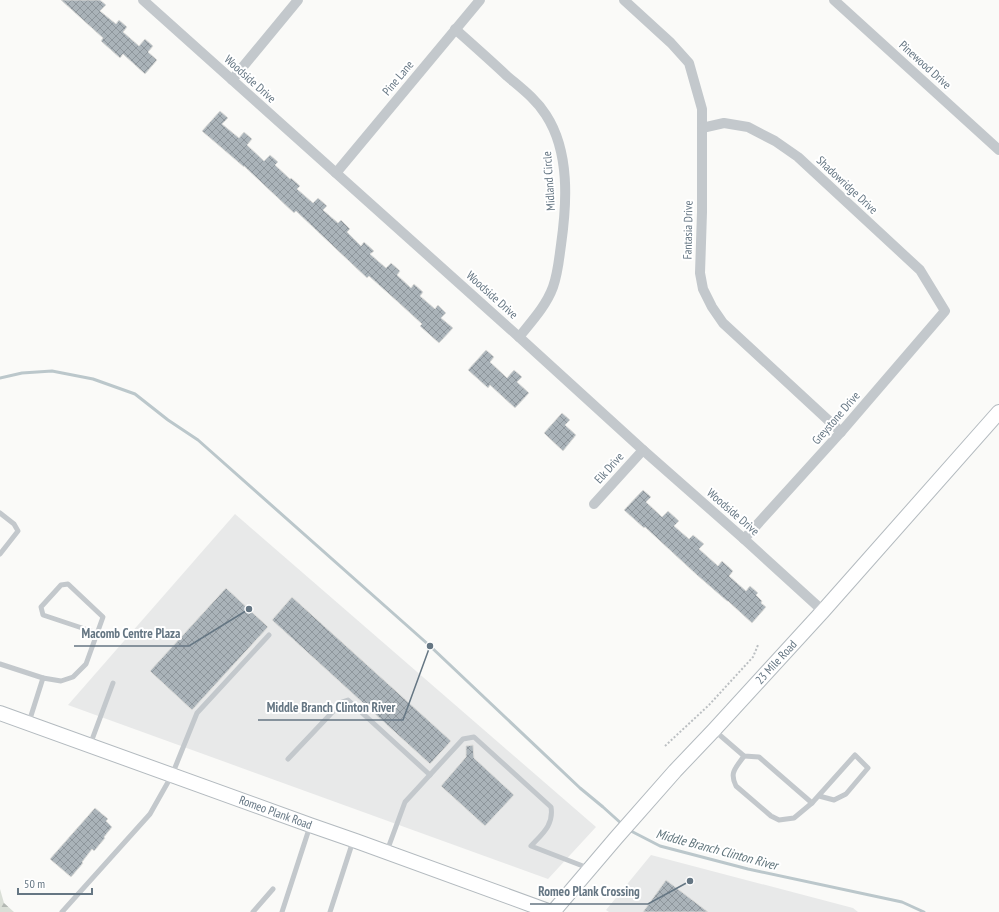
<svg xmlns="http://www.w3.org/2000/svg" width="999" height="912" viewBox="0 0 999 912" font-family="'PT Sans Narrow',sans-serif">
	<defs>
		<pattern id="forest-firs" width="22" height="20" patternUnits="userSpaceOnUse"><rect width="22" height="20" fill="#dadfd7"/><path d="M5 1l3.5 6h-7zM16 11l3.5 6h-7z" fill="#b4b9b4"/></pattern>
		<pattern id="building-cross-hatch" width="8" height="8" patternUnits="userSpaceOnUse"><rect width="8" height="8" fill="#aab3b9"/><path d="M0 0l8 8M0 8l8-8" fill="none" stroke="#8e969c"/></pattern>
	</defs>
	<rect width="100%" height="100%" fill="#fafaf8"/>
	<!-- built -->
	<g fill="#e8e9e9">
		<polygon points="235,514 596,827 548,879 68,705"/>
		<polygon points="651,855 853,908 858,912 609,912 606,910"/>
	</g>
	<!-- forest -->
	<polygon fill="url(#forest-firs)" points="0,889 4,903 14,912 0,912"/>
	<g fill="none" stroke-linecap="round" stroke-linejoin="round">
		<!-- stream -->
		<g stroke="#bbc7cb" stroke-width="3">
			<polyline points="0,378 22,373 52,371 93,379 135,394 168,420 198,440 430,646 580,788 603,807 623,825"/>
			<polyline points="629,830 660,846 748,869 902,902 924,912"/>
		</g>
	</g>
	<!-- building -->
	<g fill="url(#building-cross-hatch)" stroke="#dcdcda">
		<polygon points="61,0 100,0 106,5 100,11 116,24 119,20 127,27 123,32 139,46 145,39 153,46 148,52 157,60 145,74 123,54 120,58 101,41 103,38"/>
		<polygon points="220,111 228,118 222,124 239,138 244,132 252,139 247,145 264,161 270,155 278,162 275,165 290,179 291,178 300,186 297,189 313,203 318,198 327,206 323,210 338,223 341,220 350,229 347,232 361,246 364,242 374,251 370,254 386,268 391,263 400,271 397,275 411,288 414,284 423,292 420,296 435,309 438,305 446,313 441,318 453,328 439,343 420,326 422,324 398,302 369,276 367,278 296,211 294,213 244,166 244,167 202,131"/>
		<polygon points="486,350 494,357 490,362 507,378 514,370 522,377 517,382 529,393 515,408 490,385 488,388 468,370"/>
		<polygon points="562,413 570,420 565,425 576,435 563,451 544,433"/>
		<polygon points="643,490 651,497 646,502 662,517 668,511 679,521 674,526 689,539 693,535 704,544 699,549 718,566 722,561 733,571 729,576 746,591 750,586 758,593 756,595 762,601 761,603 766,607 752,623 728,601 727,601 697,575 645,527 644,528 624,510"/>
		<polygon points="226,588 268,627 192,710 150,671"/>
		<polygon points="292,597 451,741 430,764 272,620"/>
		<polygon points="473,745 474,758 514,795 485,826 441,786 466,757 466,746"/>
		<polygon points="95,808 108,819 106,821 112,827 104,837 105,838 94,851 92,849 82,862 83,863 71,877 50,859"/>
		<polygon points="666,880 708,912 643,912"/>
	</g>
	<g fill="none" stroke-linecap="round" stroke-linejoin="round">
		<!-- secondary casing -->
		<g stroke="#b3babf" stroke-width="16">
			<g id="secondary">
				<path id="s1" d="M0 713 310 825 356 841 551 912"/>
				<path id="s2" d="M553 912 616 838 675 771 714 730 823 611 999 412"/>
			</g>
		</g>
		<!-- path -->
		<polyline stroke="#bbbfc2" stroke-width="2" stroke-dasharray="2 2" stroke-linecap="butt" points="665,746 709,705 753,657 758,645"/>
		<!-- lane -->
		<g stroke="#c3c8cc" stroke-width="5">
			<polyline points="0,513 14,524 18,531 0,554"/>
			<polyline points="0,664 43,678"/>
			<polyline points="29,722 43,678 61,681 73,677 86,664 103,617 68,584 61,585 41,607 43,615 97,633"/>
			<polyline points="715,731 744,756 759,757 812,803 855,755 868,768 846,794 834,800 819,796"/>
			<polyline points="90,745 113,683"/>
			<path d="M744 756C736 768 729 772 736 786L771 816 779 820 794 818 812 803"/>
			<polyline points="288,759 342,702 348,700 430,775"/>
			<path d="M387 851 405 802 463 739 474 737 551 807C554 825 542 834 531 846L588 868"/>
			<polyline points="62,912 150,814 172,775 197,713 269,635"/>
			<polyline points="253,912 273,889"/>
			<polyline points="282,912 310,826"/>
			<polyline points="330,912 353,841"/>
		</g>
		<!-- street -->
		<g stroke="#c3c8cc" stroke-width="10">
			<polyline points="143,0 519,337 643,450 744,539 823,611"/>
			<polyline points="624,0 671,43 689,63 702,109 702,212 700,273 703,289 712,307 723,323 841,432"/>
			<polyline points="834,0 999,150"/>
			<path d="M455 29C473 45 490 60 507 76 521 88 536 99 546 115 570 152 567 203 561 245 559 259 558 273 553 287 546 306 532 321 519 337"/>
			<polyline points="232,80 298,0"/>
			<polyline points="702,128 724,123 748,127 775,141 798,157 920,270 945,311 841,432 744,539"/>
			<polyline points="336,173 480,0"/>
			<polyline points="594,504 643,450"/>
		</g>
		<!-- secondary -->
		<use href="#secondary" stroke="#fff" stroke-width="14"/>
	</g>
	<g text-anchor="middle" stroke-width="4" stroke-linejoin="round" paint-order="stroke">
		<!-- street labels -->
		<g font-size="12" fill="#657683" stroke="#fff">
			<text transform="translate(925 65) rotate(42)" y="4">Pinewood Drive</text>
			<text transform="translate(398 78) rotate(-50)" y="4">Pine Lane</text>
			<text transform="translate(250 79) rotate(42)" y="4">Woodside Drive</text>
			<text transform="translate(549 181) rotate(-94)" y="4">Midland Circle</text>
			<text transform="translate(847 185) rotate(43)" y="4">Shadowridge Drive</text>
			<text transform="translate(688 230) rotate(-89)" y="4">Fantasia Drive</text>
			<text transform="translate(492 295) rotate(42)" y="4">Woodside Drive</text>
			<text transform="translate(836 418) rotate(-49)" y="4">Greystone Drive</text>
			<text transform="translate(609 468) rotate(-48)" y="4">Elk Drive</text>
			<text transform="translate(733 512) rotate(41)" y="4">Woodside Drive</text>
			<text dy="4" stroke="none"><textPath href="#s2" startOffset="335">23 Mile Road</textPath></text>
			<text dy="4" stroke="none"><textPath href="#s1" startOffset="293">Romeo Plank Road</textPath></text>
		</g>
		<!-- water labels -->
		<g font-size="13" font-style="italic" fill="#60757c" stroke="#fff">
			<text transform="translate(717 849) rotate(15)" y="5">Middle Branch Clinton River</text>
		</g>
	</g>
	<!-- callouts -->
	<path fill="none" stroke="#657683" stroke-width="1.5" d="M249 609L189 646H74M430 646L403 720H258M690 881L648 904H530"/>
	<g fill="#657683" stroke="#fff" stroke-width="1.5">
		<circle cx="249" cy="609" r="4"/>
		<circle cx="430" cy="646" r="4"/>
		<circle cx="690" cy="881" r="4"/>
	</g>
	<g font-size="13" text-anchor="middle" font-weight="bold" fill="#657683" stroke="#fff" stroke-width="4" stroke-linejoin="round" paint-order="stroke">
		<text x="131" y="638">Macomb Centre Plaza</text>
		<text x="331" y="712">Middle Branch Clinton River</text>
		<text x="589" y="896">Romeo Plank Crossing</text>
	</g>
	<!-- scale -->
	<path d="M18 888v6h74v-6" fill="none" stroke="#657683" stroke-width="2"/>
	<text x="24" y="888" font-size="12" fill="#657683" stroke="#ffffff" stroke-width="3" paint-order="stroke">50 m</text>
</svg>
